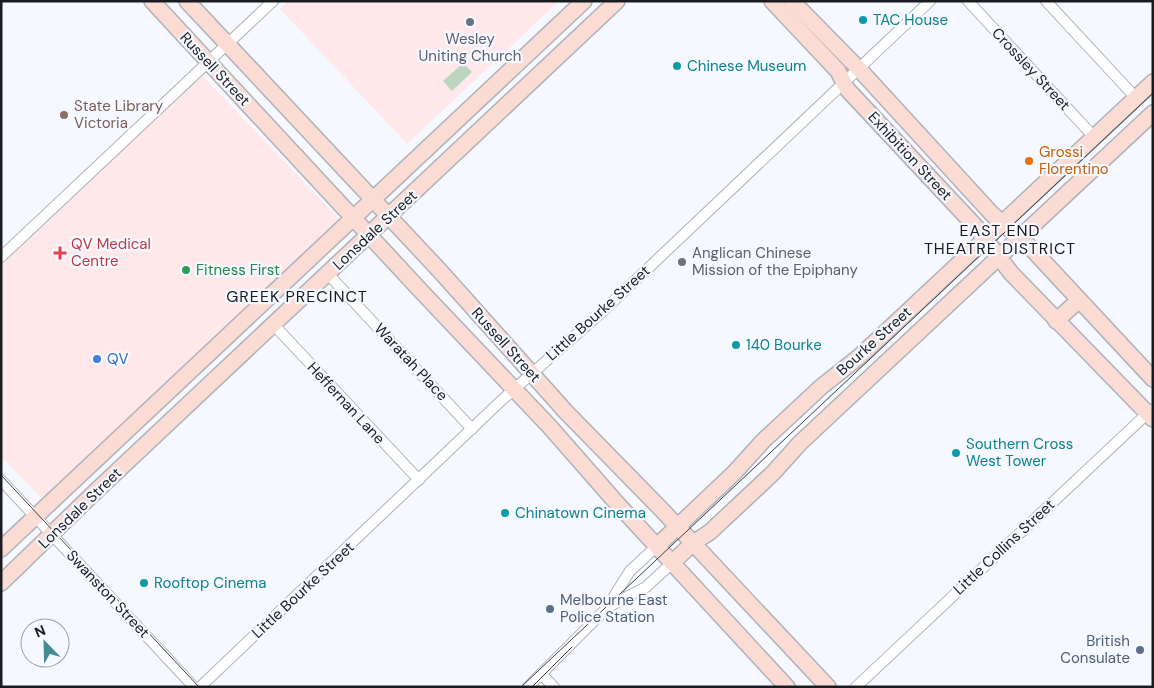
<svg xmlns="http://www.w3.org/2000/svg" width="1154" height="688" viewBox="0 0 1154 688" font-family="'DM Sans',sans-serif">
	<rect width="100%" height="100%" fill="#f5f8ff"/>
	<!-- commercial -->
	<g fill="#fee8ea">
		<polygon points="288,1 559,1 407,144 280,9"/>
		<polygon points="202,75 341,221 42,499 1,456 1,262"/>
	</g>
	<!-- green -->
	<polygon fill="#bbd5be" points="463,63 472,72 452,91 443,81"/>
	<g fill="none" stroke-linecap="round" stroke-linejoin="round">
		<!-- street casing -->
		<g stroke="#aeb2b9" stroke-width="12">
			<g id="street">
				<polyline points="968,1 1094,137"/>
				<polyline points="1046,1 1136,98"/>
				<polyline points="1,257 273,1"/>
				<polyline points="328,274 472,429"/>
				<polyline points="274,325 419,480"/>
				<polyline points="1,480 194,687"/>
				<polyline points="608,607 646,587 672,563"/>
				<polyline points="541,674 554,687"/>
				<polyline points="200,687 503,399 603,311 930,1"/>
				<polyline points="528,687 606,609 630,571 657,546"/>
				<polyline points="856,687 1151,410"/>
			</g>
		</g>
		<!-- secondary casing -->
		<g stroke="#aeb2b9" stroke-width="18">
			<g id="secondary">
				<polyline points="152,1 420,290 550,427 614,500 787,687"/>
				<polyline points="187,1 440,271 566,412 661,509 828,687"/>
				<polyline points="772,1 838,71 847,89 977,228 1011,273 1153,419"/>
				<polyline points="792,1 859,69 992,214 1031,248 1153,379"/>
				<polyline points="1056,321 1079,300"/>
				<polyline points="657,546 734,473 763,441 821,387 860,356 1153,82"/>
				<polyline points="1,549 584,1"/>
				<polyline points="672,563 693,543 710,532 773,473 800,443 1153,113"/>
				<polyline points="1,583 95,492 617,1"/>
			</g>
		</g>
		<!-- street -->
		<use href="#street" stroke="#fff" stroke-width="10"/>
		<!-- secondary -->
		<use href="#secondary" stroke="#fbdcd4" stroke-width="15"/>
		<!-- tram -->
		<g stroke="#3d3f42" stroke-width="1">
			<polyline points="1,475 199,687"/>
			<polyline points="521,687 1153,93"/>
			<polyline points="532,687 572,647"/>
		</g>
	</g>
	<!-- markers -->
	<g fill="#0f9aa8" stroke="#f5f8ff" stroke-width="2">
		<circle cx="863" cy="20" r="5"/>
		<circle cx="677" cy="66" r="5"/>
		<circle cx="736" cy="345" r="5"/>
		<circle cx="956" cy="453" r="5"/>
		<circle cx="505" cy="513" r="5"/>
		<circle cx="144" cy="583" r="5"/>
	</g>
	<g fill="#6b7280" stroke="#f5f8ff" stroke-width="2">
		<circle cx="470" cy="22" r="5"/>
		<circle cx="682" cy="262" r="5"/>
	</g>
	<circle fill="#8d6e63" stroke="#f5f8ff" stroke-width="2" cx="64" cy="115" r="5"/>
	<circle fill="#e8710a" stroke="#f5f8ff" stroke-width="2" cx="1029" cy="161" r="5"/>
	<path fill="#e0444e" stroke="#f5f8ff" stroke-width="2" d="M57.5 245.5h5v5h5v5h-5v5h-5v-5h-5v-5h5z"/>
	<circle fill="#2e9e5b" stroke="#f5f8ff" stroke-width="2" cx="186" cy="270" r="5"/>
	<circle fill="#3f7fe0" stroke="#f5f8ff" stroke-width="2" cx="97" cy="359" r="5"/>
	<g fill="#5c6f8a" stroke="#f5f8ff" stroke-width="2">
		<circle cx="550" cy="609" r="5"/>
		<circle cx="1140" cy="650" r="5"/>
	</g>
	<g text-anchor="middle" stroke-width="4.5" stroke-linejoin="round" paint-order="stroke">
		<!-- culture labels -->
		<g font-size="15" fill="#0d838f" stroke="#f5f8ff" text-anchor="start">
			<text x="873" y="25">TAC House</text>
			<text x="687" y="71">Chinese Museum</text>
			<text x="746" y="350">140 Bourke</text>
			<text x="966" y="449">Southern Cross<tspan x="966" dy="17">West Tower</tspan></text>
			<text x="515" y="518">Chinatown Cinema</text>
			<text x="154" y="588">Rooftop Cinema</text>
		</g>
		<!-- worship labels -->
		<g font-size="15" fill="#5b616d" stroke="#f5f8ff">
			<text x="470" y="44">Wesley<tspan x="470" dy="17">Uniting Church</tspan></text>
			<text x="692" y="258" text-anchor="start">Anglican Chinese<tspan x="692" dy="17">Mission of the Epiphany</tspan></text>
		</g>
		<!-- street labels -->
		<g font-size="15" fill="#1b1c1f" stroke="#f5f8ff">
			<text transform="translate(215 69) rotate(47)" y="5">Russell Street</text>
			<text transform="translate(1031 69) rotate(47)" y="5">Crossley Street</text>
			<text transform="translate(910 156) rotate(47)" y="5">Exhibition Street</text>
			<text transform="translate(375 230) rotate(-43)" y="5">Lonsdale Street</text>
			<text transform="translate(598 313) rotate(-42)" y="5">Little Bourke Street</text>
			<text transform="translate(874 341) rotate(-42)" y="5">Bourke Street</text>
			<text transform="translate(506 345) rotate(48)" y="5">Russell Street</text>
			<text transform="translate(411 362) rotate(47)" y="5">Waratah Place</text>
			<text transform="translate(346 403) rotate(47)" y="5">Heffernan Lane</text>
			<text transform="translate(80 508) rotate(-44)" y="5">Lonsdale Street</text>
			<text transform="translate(1004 547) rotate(-43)" y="5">Little Collins Street</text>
			<text transform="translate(303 590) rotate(-43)" y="5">Little Bourke Street</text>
			<text transform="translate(108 594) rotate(47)" y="5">Swanston Street</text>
		</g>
		<!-- education labels -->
		<g font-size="15" fill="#785e54" stroke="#f5f8ff" text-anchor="start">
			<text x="74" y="111">State Library<tspan x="74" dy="17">Victoria</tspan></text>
		</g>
		<!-- food labels -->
		<g font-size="15" fill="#c56008" stroke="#f5f8ff" text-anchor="start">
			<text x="1039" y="157">Grossi<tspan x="1039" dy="17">Florentino</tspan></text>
		</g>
		<!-- health labels -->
		<g font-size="15" fill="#be3a42" stroke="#f5f8ff" text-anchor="start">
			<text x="71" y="249">QV Medical<tspan x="71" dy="17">Centre</tspan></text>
		</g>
		<!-- leisure labels -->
		<g font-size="15" fill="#27864d" stroke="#f5f8ff" text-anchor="start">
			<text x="196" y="275">Fitness First</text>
		</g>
		<!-- shop labels -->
		<g font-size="15" fill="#366cbe" stroke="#f5f8ff" text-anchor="start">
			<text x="107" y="364">QV</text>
		</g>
		<!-- service labels -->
		<g font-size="15" fill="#4e5e75" stroke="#f5f8ff" text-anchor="start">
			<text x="560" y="605">Melbourne East<tspan x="560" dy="17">Police Station</tspan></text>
			<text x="1130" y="646" text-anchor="end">British<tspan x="1130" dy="17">Consulate</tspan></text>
		</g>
		<!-- neighbourhood labels -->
		<g font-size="16" letter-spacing="1" fill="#1b1c1f" stroke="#f5f8ff">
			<text x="1000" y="236">EAST END<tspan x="1000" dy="18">THEATRE DISTRICT</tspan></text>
			<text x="297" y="302">GREEK PRECINCT</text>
		</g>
	</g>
	<!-- border -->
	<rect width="1154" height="688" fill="none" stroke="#1b1c1f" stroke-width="5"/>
	<!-- north arrow -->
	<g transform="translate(45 643) rotate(337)"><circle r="24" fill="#f5f8ff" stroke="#9ea0a5"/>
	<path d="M0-4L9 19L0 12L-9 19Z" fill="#458b96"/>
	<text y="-8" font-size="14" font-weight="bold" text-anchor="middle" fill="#1b1c1f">N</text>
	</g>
</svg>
